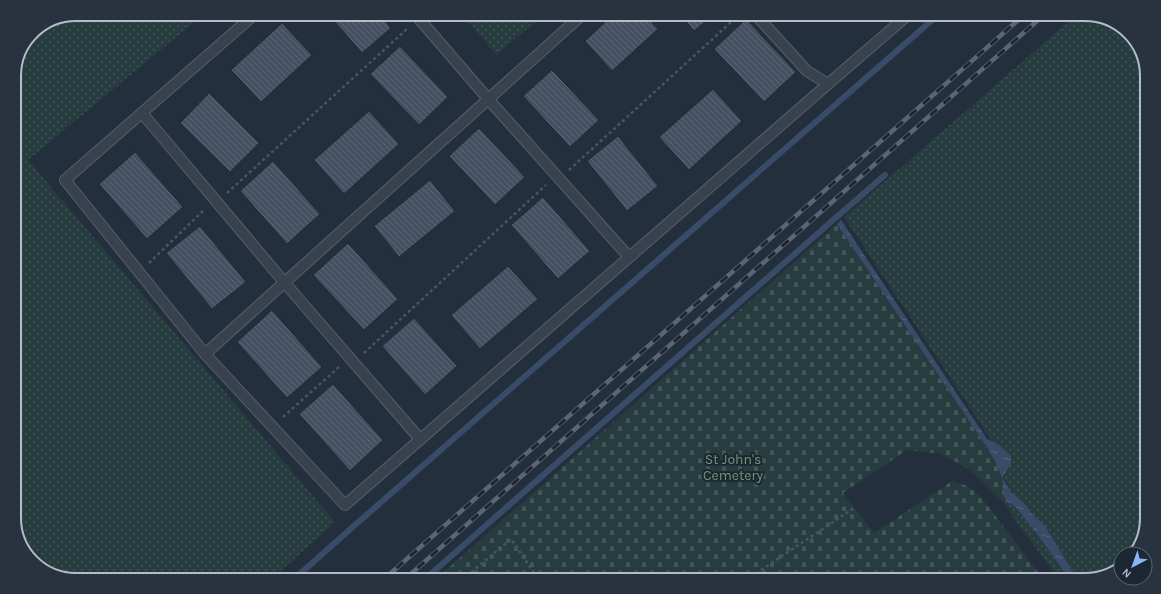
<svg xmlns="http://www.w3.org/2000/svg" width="1161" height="594" viewBox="0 0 1161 594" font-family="Karla,sans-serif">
	<defs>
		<pattern id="green-dots" width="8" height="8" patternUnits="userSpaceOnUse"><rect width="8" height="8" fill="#263c3f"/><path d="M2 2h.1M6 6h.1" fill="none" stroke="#435659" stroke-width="1.8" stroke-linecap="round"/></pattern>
		<pattern id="cemetery-stones" width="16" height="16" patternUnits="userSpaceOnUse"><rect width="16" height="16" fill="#263c3f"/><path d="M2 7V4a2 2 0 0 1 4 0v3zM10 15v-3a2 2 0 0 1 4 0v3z" fill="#435659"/></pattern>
		<pattern id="water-ripples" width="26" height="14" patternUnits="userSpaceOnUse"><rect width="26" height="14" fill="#394c67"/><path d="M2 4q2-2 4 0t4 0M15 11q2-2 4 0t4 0" fill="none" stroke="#53647b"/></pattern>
		<pattern id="building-back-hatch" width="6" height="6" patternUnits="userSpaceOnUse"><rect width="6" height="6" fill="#455162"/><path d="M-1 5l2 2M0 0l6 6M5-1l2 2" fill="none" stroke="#5d6877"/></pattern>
	</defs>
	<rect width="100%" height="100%" fill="#242f3e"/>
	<!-- green -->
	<g fill="url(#green-dots)">
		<polygon points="76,14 204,14 28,160 335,522 271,580 76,580 48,573 25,553 14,522 14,72 32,32"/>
		<polygon points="462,14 545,14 496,55"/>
		<polygon points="1077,14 1085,14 1113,21 1137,42 1147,72 1147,518 1140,546 1133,554 1121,554 1121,566 1116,572 1085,580 1078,580 1045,526 1033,515 1023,502 1011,492 1002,478 1008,470 1008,453 992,441 844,217"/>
		<path d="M1006 500C1030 519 1052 555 1069 580H1060L1017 523 1004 503Z"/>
	</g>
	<!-- cemetery -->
	<path fill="url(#cemetery-stones)" d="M837 224 982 440C989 452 998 465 1001 478 1004 486 1003 493 1006 500L1004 503 980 479 965 467 941 454 907 450 843 493 874 533 952 481 968 486 981 497 1044 580H435Z"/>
	<!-- water -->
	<path fill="url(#water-ripples)" d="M841 220 987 439 999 445 1011 456V464L1002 478 1011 492 1023 502 1033 515 1045 526 1078 580H1069C1053 555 1035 530 1016 508 1013 505 1008 503 1006 500 1002 494 1003 486 1002 479 998 465 990 452 982 440L837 224Z"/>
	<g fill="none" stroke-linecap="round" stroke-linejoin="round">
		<!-- stream -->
		<g stroke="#394c67" stroke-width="6">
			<polyline points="293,580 363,518 939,14"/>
			<polyline points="424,580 840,214 885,175"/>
		</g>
	</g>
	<!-- building -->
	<g fill="url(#building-back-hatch)" stroke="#1f2835">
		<polygon points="328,14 379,14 391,28 362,53"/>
		<polygon points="614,14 644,14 658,29 612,71 585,41"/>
		<polygon points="680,14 714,14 694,31"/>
		<polygon points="798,14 817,14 807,23"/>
		<polygon points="746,19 796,72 764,102 714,49"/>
		<polygon points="282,23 312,55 261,102 231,70"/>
		<polygon points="400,46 448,97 419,125 370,74"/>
		<polygon points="552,70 599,120 570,147 523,96"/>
		<polygon points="713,89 742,121 689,170 659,137"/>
		<polygon points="209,93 259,143 230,172 180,123"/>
		<polygon points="369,111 399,144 344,194 314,160"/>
		<polygon points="479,128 525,177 495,205 449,156"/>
		<polygon points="618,136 658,186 627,211 587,161"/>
		<polygon points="135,152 183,207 147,239 99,184"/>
		<polygon points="273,161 320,214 287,244 240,191"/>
		<polygon points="430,180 455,211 399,257 374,226"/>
		<polygon points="543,197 590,251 558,279 511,225"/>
		<polygon points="200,226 246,282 212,309 166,253"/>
		<polygon points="348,243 398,299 364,330 313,275"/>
		<polygon points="508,266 538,299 480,349 451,315"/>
		<polygon points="272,310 322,367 287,398 237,342"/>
		<polygon points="414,318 457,366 425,395 382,346"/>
		<polygon points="333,384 383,440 350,471 299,414"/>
	</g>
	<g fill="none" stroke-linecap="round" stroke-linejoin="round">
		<!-- lane casing -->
		<g stroke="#565f6c" stroke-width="12">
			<g id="lane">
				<polyline points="255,14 65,180 205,354 345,505 828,84"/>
				<polyline points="415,14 489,100 629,257"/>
				<polyline points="755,14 807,71 828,84 909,14"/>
				<polyline points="142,113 284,282 420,439"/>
				<polyline points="205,354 583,14"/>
			</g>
		</g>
		<!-- path -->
		<g stroke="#44595c" stroke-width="2.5" stroke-dasharray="3 3" stroke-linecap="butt">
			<polyline points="569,170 740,14"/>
			<polyline points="227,193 408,28"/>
			<polyline points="149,263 204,210"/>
			<polyline points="364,353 546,185"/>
			<polyline points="283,417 339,367"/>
			<polyline points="462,580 511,539 539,580"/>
			<polyline points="746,580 854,508"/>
		</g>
		<!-- lane -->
		<use href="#lane" stroke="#38414e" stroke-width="10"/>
		<!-- rail casing -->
		<g stroke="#5a6575" stroke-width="4.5">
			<g id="rail">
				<polyline points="383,580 1025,14"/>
				<polyline points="404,580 1045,14"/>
			</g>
		</g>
		<!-- rail -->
		<use href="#rail" stroke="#1d2633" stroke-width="3" stroke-dasharray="9" stroke-linecap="butt"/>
	</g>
	<g text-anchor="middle" stroke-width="4" stroke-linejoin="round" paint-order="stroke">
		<!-- park labels -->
		<g font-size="14" fill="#6b9a76" stroke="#1d2633">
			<text x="733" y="464">St John's<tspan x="733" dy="16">Cemetery</tspan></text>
		</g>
	</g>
	<!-- crop -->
	<path d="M0 0H1161V594H0ZM76 21H1085A55 55 0 0 1 1140 76V518A55 55 0 0 1 1085 573H76A55 55 0 0 1 21 518V76A55 55 0 0 1 76 21Z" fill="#29323f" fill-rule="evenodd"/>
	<path fill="none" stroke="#b4bcc9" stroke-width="2" d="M76 21H1085A55 55 0 0 1 1140 76V518A55 55 0 0 1 1085 573H76A55 55 0 0 1 21 518V76A55 55 0 0 1 76 21Z"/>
	<!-- north arrow -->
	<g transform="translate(1133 566) rotate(221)"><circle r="19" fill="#1d2633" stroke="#59626f"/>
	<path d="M0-3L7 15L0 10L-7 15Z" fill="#8ab4f8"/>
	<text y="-6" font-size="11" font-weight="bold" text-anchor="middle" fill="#b4bcc9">N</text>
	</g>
</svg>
